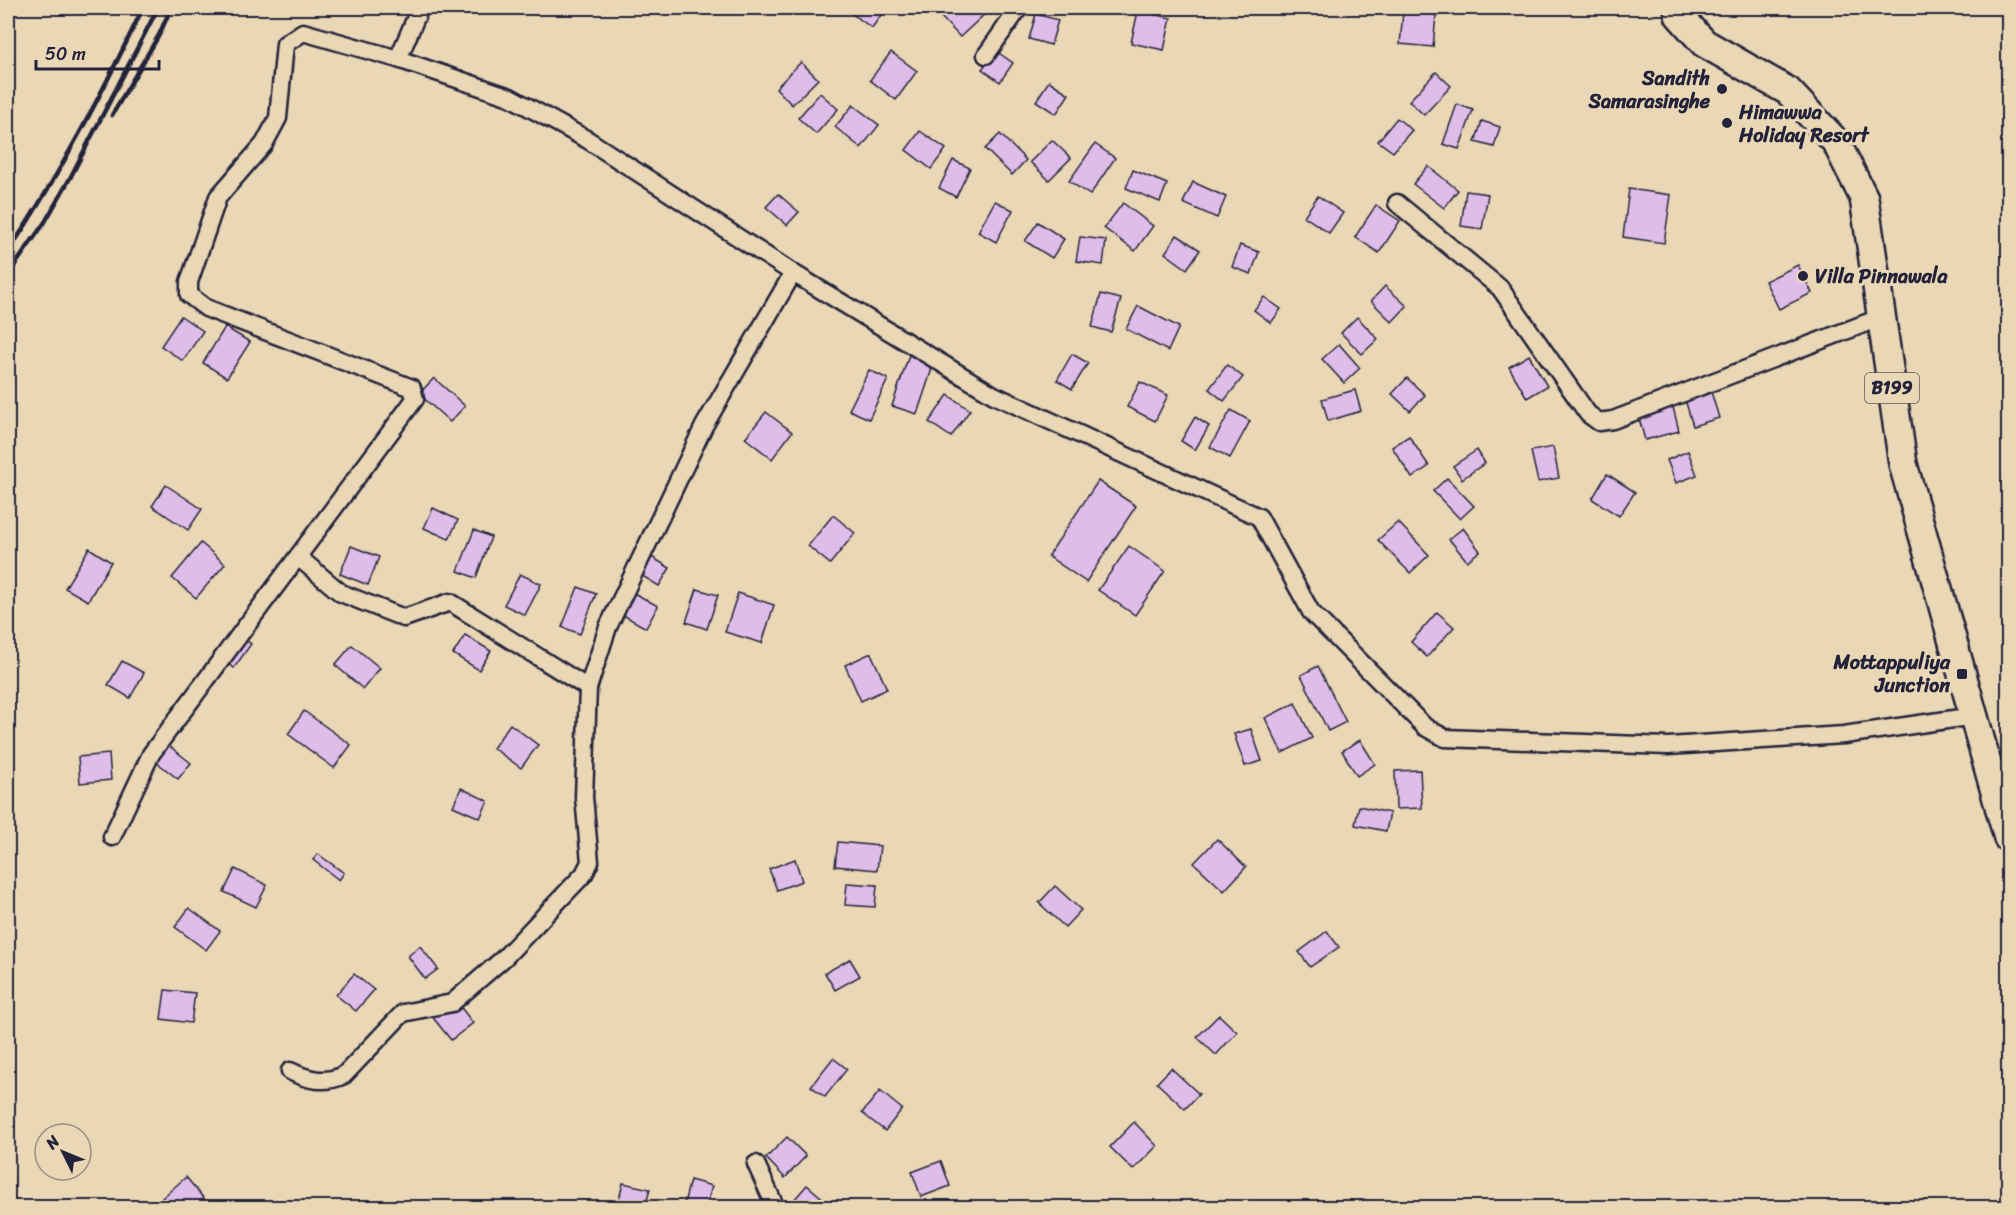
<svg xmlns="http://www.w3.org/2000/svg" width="2016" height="1215" viewBox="0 0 2016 1215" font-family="Sriracha,sans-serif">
	<rect width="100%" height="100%" fill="#e9d7b5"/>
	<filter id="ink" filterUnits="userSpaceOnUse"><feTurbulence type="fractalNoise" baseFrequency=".0167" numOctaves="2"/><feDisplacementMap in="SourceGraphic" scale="12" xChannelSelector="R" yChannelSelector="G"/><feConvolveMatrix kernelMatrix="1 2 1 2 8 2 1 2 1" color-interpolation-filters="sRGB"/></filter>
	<g filter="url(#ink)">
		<!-- building -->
		<g fill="#dfbde9" stroke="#22223b" stroke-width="1.5">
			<polygon points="855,8 886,8 872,28 851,13"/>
			<polygon points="946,8 986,8 989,10 960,37 939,15"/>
			<polygon points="1281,8 1306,8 1305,13"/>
			<polygon points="1138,11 1171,18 1164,50 1131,43"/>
			<polygon points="1403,12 1436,15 1433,47 1400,44"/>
			<polygon points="1036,14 1058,20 1051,45 1029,39"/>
			<polygon points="996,51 1013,63 1000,82 982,69"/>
			<polygon points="891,52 917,71 896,100 870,80"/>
			<polygon points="801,62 818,79 792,105 776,88"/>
			<polygon points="1436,72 1451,86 1424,115 1409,101"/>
			<polygon points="1049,81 1069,94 1056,114 1036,101"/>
			<polygon points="820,93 838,109 816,134 798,118"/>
			<polygon points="1457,104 1473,110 1459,149 1443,144"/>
			<polygon points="853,105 879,125 861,148 835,127"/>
			<polygon points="1397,118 1412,130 1393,152 1378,141"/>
			<polygon points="1482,121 1500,127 1494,147 1475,142"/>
			<polygon points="920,131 946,149 931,169 906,150"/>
			<polygon points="1000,134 1026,160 1012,175 985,149"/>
			<polygon points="1052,140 1071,158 1049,180 1030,162"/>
			<polygon points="1095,144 1115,158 1090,195 1069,181"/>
			<polygon points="953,160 970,168 956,197 939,188"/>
			<polygon points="1428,166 1458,190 1444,208 1413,184"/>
			<polygon points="1133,170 1167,184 1160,202 1126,188"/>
			<polygon points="1193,182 1226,197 1217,218 1183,203"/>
			<polygon points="1629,189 1671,195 1664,243 1623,237"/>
			<polygon points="1466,191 1488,194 1482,229 1461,226"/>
			<polygon points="778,194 799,212 787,225 766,207"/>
			<polygon points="1318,196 1343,213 1329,233 1304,216"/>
			<polygon points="995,201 1013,210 996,242 978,232"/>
			<polygon points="1123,203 1153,226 1135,251 1104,228"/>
			<polygon points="1376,205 1400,221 1379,253 1355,237"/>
			<polygon points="1038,222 1064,239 1052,258 1025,241"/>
			<polygon points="1177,235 1200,250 1187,269 1165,253"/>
			<polygon points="1080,237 1106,240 1103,265 1076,261"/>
			<polygon points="1240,245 1259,252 1251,274 1232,267"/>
			<polygon points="1798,265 1812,293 1779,309 1765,281"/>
			<polygon points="1385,286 1407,306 1392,322 1371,301"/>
			<polygon points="1101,294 1121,299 1111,332 1092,327"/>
			<polygon points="1264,297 1281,309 1271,323 1254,310"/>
			<polygon points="1138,306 1179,327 1168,351 1126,329"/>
			<polygon points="181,316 203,331 183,361 161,346"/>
			<polygon points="1357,317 1378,339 1362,354 1341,333"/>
			<polygon points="225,327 250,342 227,378 203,363"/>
			<polygon points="1339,344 1360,368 1344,383 1322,359"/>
			<polygon points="910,352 935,360 917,414 892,406"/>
			<polygon points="1072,354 1088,363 1072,389 1057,380"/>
			<polygon points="1529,355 1547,386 1527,398 1509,367"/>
			<polygon points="1227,365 1243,377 1224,401 1209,389"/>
			<polygon points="869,370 888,379 869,419 849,410"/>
			<polygon points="434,378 465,406 450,422 419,394"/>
			<polygon points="1407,378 1425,395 1410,411 1392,394"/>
			<polygon points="1140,382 1168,395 1155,421 1127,407"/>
			<polygon points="1710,388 1719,418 1693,426 1684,396"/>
			<polygon points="1355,390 1361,411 1328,421 1322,399"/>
			<polygon points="948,395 970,410 951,437 929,422"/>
			<polygon points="1670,395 1679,431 1645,440 1635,404"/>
			<polygon points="1231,410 1250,421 1230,458 1210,447"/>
			<polygon points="766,412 792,432 772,459 745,438"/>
			<polygon points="1195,417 1209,426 1195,450 1181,441"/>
			<polygon points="1409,436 1429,466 1412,478 1392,447"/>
			<polygon points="1553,447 1559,478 1538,482 1531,451"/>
			<polygon points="1477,450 1485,463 1462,479 1453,466"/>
			<polygon points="1688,451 1697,475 1676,483 1667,460"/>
			<polygon points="1607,474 1635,492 1619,516 1592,499"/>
			<polygon points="1447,478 1474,506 1460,519 1433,491"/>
			<polygon points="1098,481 1136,506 1086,582 1048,556"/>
			<polygon points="166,485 202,509 188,530 152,506"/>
			<polygon points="433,508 458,520 449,539 424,528"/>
			<polygon points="833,515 855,533 830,564 808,546"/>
			<polygon points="1398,522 1429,555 1410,573 1378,540"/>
			<polygon points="1463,528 1480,551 1467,561 1449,539"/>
			<polygon points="474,530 491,537 476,578 458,571"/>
			<polygon points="201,543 225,564 196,598 172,578"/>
			<polygon points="351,546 379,557 368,585 340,574"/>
			<polygon points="1129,546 1165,571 1135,615 1098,590"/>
			<polygon points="89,548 111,562 88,601 65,588"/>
			<polygon points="645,553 670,568 659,586 634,571"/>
			<polygon points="520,574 541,584 525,615 504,605"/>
			<polygon points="578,587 596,594 580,634 562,627"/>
			<polygon points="697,589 718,595 707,629 686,622"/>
			<polygon points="628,590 658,606 646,628 616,611"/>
			<polygon points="738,593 774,605 762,643 725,632"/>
			<polygon points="1437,612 1454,627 1427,657 1411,642"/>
			<polygon points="235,632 251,644 234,668 218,657"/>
			<polygon points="465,635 491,651 479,670 453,654"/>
			<polygon points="352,645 380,668 363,689 335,665"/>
			<polygon points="871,653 887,689 861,701 845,665"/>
			<polygon points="122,661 144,673 130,698 108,685"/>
			<polygon points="1318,666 1346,722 1328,731 1301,675"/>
			<polygon points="1295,703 1312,738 1282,753 1265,718"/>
			<polygon points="304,711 351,745 334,768 288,734"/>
			<polygon points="510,724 538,745 521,768 493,748"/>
			<polygon points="1251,729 1262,761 1245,766 1234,734"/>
			<polygon points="1360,740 1375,764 1357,776 1342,751"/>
			<polygon points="163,741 191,763 178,779 150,757"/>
			<polygon points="109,754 111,780 80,783 78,757"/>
			<polygon points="1420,770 1422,808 1396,809 1395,771"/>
			<polygon points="461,788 488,801 480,818 453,806"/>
			<polygon points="1359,806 1390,813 1386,831 1355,825"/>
			<polygon points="1217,839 1246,867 1224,891 1194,863"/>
			<polygon points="838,842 880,846 877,870 835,866"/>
			<polygon points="318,854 344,873 339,880 313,860"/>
			<polygon points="795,859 802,881 777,890 769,869"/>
			<polygon points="235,869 267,885 256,907 224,892"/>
			<polygon points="847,883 877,885 875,907 845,905"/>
			<polygon points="1055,886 1081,910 1065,927 1039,903"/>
			<polygon points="189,908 220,931 206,950 175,927"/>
			<polygon points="1327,931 1339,947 1310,967 1299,952"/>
			<polygon points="420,946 438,969 425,979 408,956"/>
			<polygon points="850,959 860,976 835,990 825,973"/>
			<polygon points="354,974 374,990 356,1011 336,995"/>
			<polygon points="165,990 195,993 191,1023 161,1019"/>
			<polygon points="452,996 473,1023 451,1040 430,1014"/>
			<polygon points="1219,1015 1237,1032 1216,1055 1197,1037"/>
			<polygon points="833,1058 847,1069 825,1097 811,1086"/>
			<polygon points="1171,1068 1199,1094 1185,1109 1157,1083"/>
			<polygon points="880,1091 902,1109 885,1131 862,1113"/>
			<polygon points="1134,1122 1157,1146 1133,1170 1110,1147"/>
			<polygon points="787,1137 806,1156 785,1178 766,1158"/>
			<polygon points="941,1161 950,1186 921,1197 912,1172"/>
			<polygon points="186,1177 205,1200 195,1208 170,1208 162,1198"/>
			<polygon points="690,1180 712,1186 706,1208 683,1208"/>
			<polygon points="623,1183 650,1189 645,1208 617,1208"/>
			<polygon points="807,1185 828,1203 825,1208 799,1208 793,1201"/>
		</g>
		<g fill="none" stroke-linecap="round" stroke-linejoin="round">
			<!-- minor casing -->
			<g stroke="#22223b" stroke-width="21">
				<g id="minor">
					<polyline points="420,8 398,59 510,97 588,140 793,273 994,395 1259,517 1311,612 1425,727 1445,738 1668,746 1844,735 1974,716"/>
					<polyline points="986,55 1019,8"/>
					<polyline points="1397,203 1500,288 1588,414 1599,422 1613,420 1882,317"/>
					<polyline points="298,557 341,593 404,618 450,602 588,688"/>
					<polyline points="112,837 151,754 415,399 412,388 206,308 189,295 189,282 218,197 264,144 278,118 285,44 303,32 398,59"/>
					<path d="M290 1071C308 1080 325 1084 344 1075L403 1013 452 1003 504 958 584 874 590 862 584 797 588 688 608 627 704 426 793 273"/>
					<polyline points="756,1164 776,1208"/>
				</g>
			</g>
			<!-- primary casing -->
			<g stroke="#22223b" stroke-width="32">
				<polyline id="primary" points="1678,8 1679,15 1704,43 1788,91 1836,142 1864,198 1903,464 2008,838"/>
			</g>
			<!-- minor -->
			<use href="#minor" stroke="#e9d7b5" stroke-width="16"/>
			<!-- primary -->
			<use href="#primary" stroke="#e9d7b5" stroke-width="27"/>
			<!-- rail -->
			<g stroke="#22223b" stroke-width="4.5">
				<polyline points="112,115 159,35 171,8"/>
				<path d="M8 252C60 175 103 91 143 8"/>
				<polyline points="8,275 45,222 69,180 158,8"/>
			</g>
		</g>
	</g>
	<!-- markers -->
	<g fill="#22223b" stroke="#e9d7b5" stroke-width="2">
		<circle cx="1722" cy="89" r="6"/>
		<circle cx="1727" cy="123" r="6"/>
		<circle cx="1803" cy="276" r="6"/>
		<rect x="1956" y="668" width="12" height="12" rx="3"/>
	</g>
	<g text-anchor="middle" stroke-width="6" stroke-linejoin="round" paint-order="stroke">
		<!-- shield labels -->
		<rect fill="#e9d7b5" stroke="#5e5860" stroke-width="1.5" x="1865" y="373" width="54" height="30" rx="4.5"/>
		<g font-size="18" font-weight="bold" fill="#22223b">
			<text x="1892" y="394">B199</text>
		</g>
		<!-- poi labels -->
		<g font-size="20" font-weight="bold" fill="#22223b" stroke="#e9d7b5" text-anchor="end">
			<text x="1710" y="85">Sandith<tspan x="1710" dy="23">Samarasinghe</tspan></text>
			<text x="1739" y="119" text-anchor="start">Himawwa<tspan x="1739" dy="23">Holiday Resort</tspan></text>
			<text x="1815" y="283" text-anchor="start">Villa Pinnawala</text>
			<text x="1950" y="669">Mottappuliya<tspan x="1950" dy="23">Junction</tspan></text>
		</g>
	</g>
	<!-- margin -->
	<rect width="2016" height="1215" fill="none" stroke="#e9d7b5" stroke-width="30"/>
	<rect x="15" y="15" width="1986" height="1185" fill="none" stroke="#22223b" stroke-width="2" filter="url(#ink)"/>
	<!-- north arrow -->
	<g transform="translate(63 1152) rotate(313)"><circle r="28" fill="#e9d7b5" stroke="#998f84" stroke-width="1.5"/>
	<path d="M0-4.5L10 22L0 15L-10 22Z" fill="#22223b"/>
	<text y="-9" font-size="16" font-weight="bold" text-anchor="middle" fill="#22223b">N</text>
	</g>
	<!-- scale -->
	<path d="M36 60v9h123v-9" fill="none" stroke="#22223b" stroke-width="3"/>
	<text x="45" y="60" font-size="18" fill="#22223b" stroke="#e9d7b5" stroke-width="4.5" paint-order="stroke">50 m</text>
</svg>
